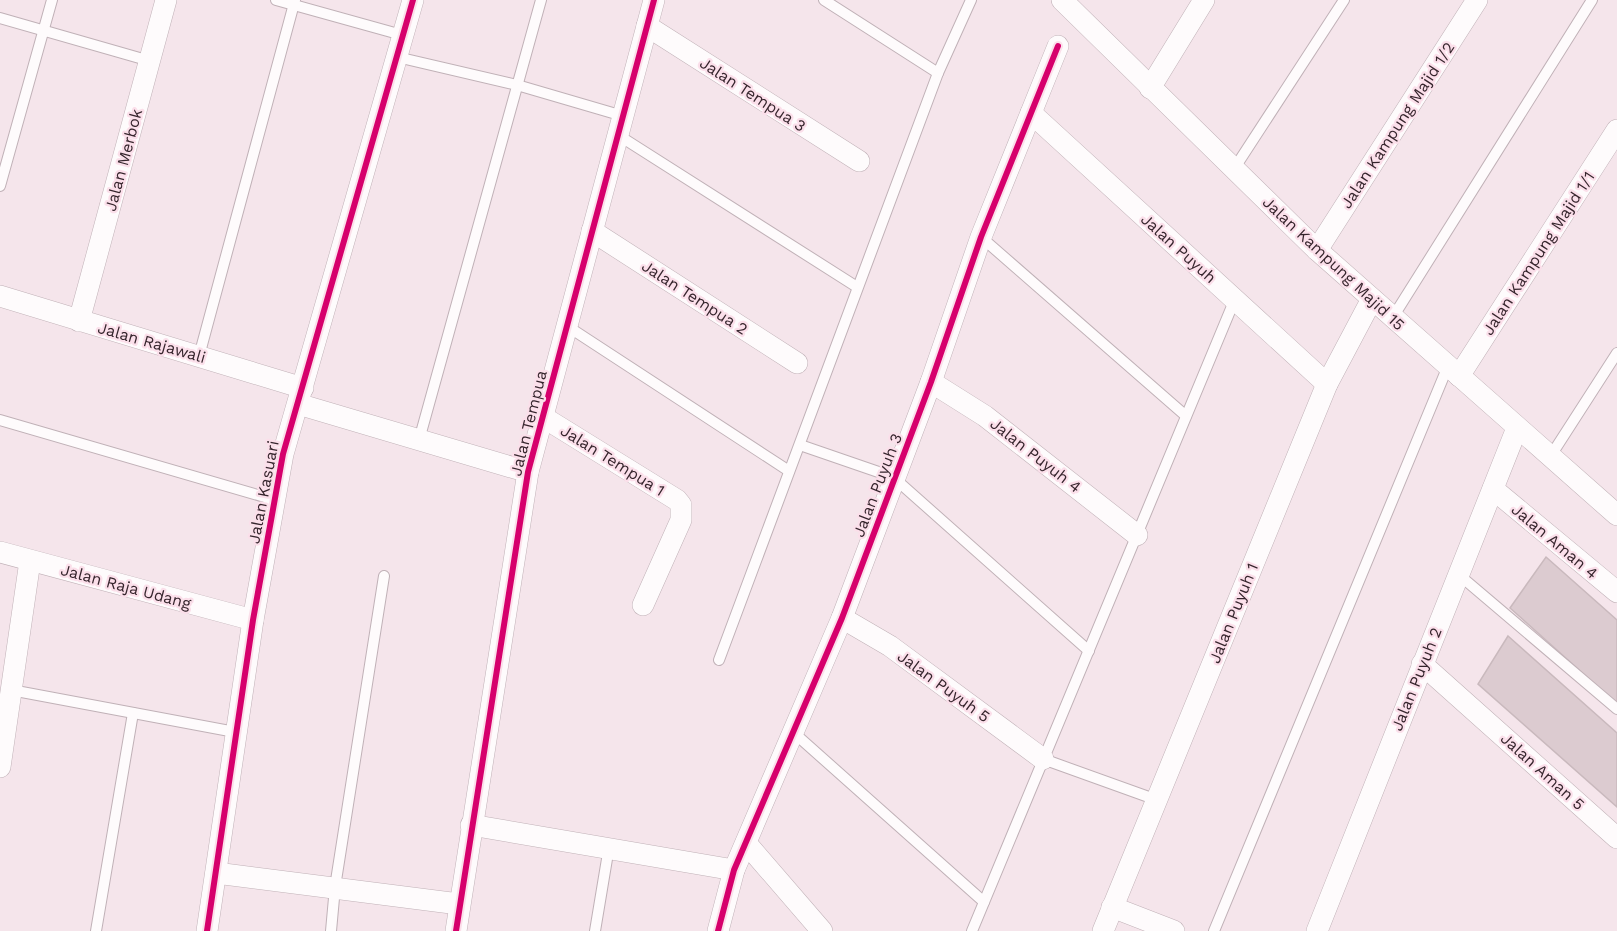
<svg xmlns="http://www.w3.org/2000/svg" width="1617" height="931" viewBox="0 0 1617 931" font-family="'Work Sans',sans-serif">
	<rect width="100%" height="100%" fill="#f5e5eb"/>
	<!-- building -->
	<g fill="#dccbd0" stroke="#c9b9bd" stroke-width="1.5">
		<polygon points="1546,557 1617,620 1617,704 1510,608"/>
		<polygon points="1508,636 1617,733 1617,807 1478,684"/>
	</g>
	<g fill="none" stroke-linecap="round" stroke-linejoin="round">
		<!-- service casing -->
		<g stroke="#c0b1b7" stroke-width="12">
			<g id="service">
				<polyline points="276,0 402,35"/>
				<polyline points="824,0 938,73"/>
				<polyline points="0,18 150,61"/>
				<polyline points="397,57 517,85 623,116"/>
				<polyline points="618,135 857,287"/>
				<polyline points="1234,169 1344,0"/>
				<polyline points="0,186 52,0"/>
				<polyline points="981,237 1186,416"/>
				<polyline points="1393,317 1592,0"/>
				<polyline points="567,326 789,471"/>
				<polyline points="199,356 295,0"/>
				<polyline points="0,420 275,500"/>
				<polyline points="419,440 541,0"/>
				<polyline points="800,445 893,477 1089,651"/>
				<polyline points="1550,457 1617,353"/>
				<polyline points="1458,574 1617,709"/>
				<polyline points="719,660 938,73 971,0"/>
				<polyline points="11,690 235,732"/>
				<polyline points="793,732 984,902"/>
				<polyline points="1043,759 1157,800"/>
				<polyline points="96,931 133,713"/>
				<polyline points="331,931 335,887 384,576"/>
				<polyline points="595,931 609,847"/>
				<polyline points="972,931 1235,299"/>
				<polyline points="1214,931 1448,366"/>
			</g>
		</g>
		<!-- minor casing -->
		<g stroke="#c0b1b7" stroke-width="22">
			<g id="minor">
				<polyline points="1062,0 1317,250 1617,515"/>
				<polyline points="647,26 859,161"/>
				<polyline points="1150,88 1204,0"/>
				<polyline points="1031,113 1327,384"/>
				<polyline points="592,231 797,363"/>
				<polyline points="1317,250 1477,0"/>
				<polyline points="0,296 303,388"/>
				<polyline points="79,321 166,0"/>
				<polyline points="1459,376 1617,130"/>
				<polyline points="931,382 985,416 1137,535"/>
				<polyline points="298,404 528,472"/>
				<polyline points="543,417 677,500 681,505 681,520 643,605"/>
				<polyline points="1493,489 1617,592"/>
				<polyline points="0,552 253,620"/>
				<polyline points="842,618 890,646 1043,759"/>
				<polyline points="1422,664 1617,838"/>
				<polyline points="0,767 30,561"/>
				<polyline points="471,825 734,870"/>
				<polyline points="746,843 822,931"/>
				<polyline points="216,873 459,904"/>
				<polyline points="1112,907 1174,931"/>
				<polyline points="207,931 253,620 283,454 413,0"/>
				<polyline points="456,931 528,472 654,0"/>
				<polyline points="718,931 734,870 842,618 931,382 981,237 1058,46"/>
				<polyline points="1103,931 1327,384 1372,299"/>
				<polyline points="1317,931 1517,428"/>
			</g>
		</g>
		<!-- service -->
		<use href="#service" stroke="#fefbfc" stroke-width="10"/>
		<!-- minor -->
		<use href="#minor" stroke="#fefbfc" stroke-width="21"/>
		<!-- cycleway casing -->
		<g stroke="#fbdfea" stroke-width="10">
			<g id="cycleway">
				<polyline points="207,931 253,620 283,454 413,0"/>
				<polyline points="456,931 528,472 654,0"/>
				<polyline points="718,931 734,870 842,618 931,382 981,237 1058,46"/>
			</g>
		</g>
		<!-- cycleway -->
		<use href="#cycleway" stroke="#d6006c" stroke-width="6"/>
	</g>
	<g text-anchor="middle" stroke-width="4.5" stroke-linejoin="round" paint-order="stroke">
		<!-- street labels -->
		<g font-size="16" fill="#36252d" stroke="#fbdfea">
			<text transform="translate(753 94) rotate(33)" y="6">Jalan Tempua 3</text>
			<text transform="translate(1397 125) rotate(-57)" y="6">Jalan Kampung Majid 1/2</text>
			<text transform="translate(123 160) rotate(-75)" y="6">Jalan Merbok</text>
			<text transform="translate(1179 248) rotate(42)" y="6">Jalan Puyuh</text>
			<text transform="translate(1538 253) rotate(-57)" y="6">Jalan Kampung Majid 1/1</text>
			<text transform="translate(1334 263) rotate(43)" y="6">Jalan Kampung Majid 15</text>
			<text transform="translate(695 297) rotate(33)" y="6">Jalan Tempua 2</text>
			<text transform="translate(152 342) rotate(16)" y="6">Jalan Rajawali</text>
			<text transform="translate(528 423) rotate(-76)" y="6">Jalan Tempua</text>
			<text transform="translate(1036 455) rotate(38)" y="6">Jalan Puyuh 4</text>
			<text transform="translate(613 460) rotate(32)" y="6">Jalan Tempua 1</text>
			<text transform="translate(877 485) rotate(-69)" y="6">Jalan Puyuh 3</text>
			<text transform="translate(263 492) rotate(-79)" y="6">Jalan Kasuari</text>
			<text transform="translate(1555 541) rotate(40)" y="6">Jalan Aman 4</text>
			<text transform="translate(126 586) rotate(15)" y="6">Jalan Raja Udang</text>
			<text transform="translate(1233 613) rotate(-68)" y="6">Jalan Puyuh 1</text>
			<text transform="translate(1416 679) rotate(-68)" y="6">Jalan Puyuh 2</text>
			<text transform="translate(944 686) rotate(36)" y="6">Jalan Puyuh 5</text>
			<text transform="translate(1543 771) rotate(42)" y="6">Jalan Aman 5</text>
		</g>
	</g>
</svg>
